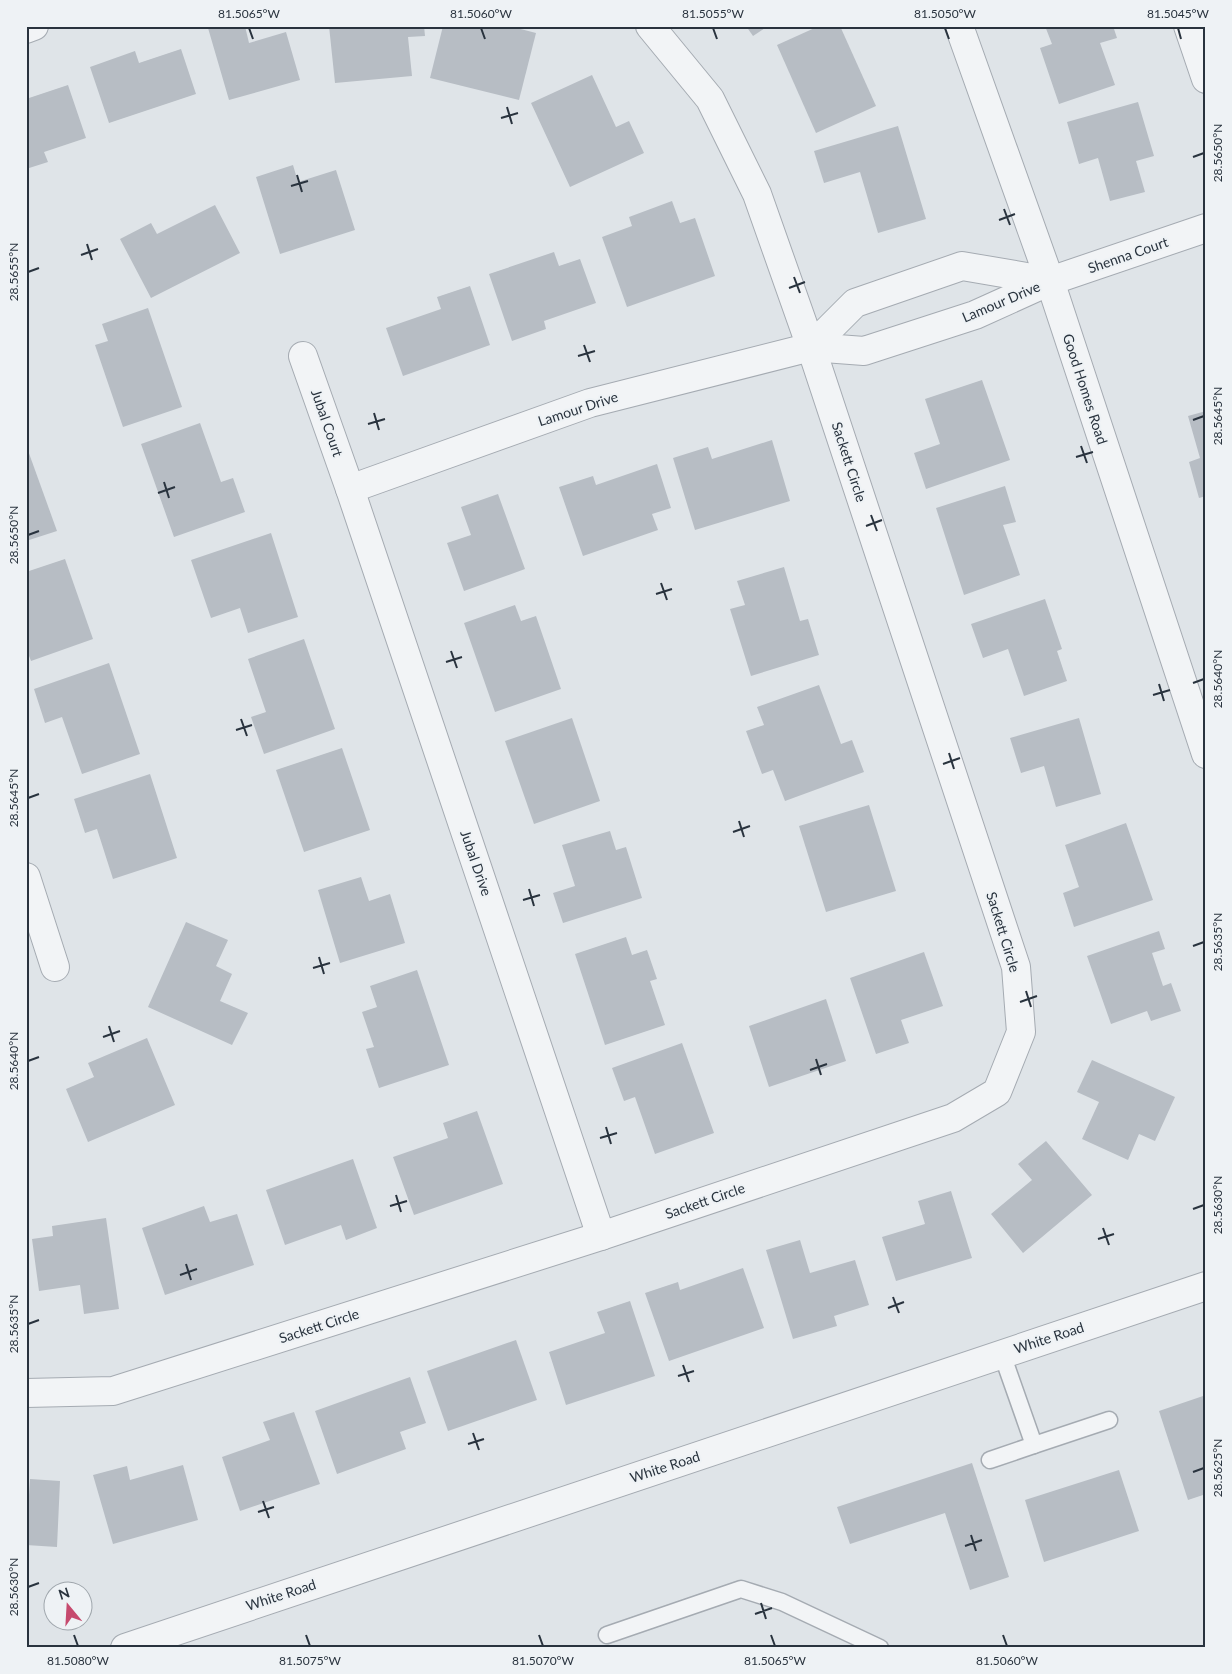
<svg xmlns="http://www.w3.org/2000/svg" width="1232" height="1674" viewBox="0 0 1232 1674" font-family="Lato,sans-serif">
	<rect width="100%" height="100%" fill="#dfe4e8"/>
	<!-- building -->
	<g fill="#b7bdc4">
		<polygon points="213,26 245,26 249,43 286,32 300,80 229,100 208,28"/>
		<polygon points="329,26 424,26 425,36 408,37 412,76 335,83"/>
		<polygon points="443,26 509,26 536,33 519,100 430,78"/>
		<polygon points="746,26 768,26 753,36"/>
		<polygon points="819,26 840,26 876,106 816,133 777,45"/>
		<polygon points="1045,26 1113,26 1117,38 1100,43 1115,85 1059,104 1040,48 1052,44"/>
		<polygon points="181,49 196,94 109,123 90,67 135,51 139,63"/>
		<polygon points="592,75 616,127 629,121 644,153 570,187 531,103"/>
		<polygon points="68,85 86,138 44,152 48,162 26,169 26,99"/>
		<polygon points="1138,102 1154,156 1136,161 1145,192 1110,201 1098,158 1079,164 1067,122"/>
		<polygon points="898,126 926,219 878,233 860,172 824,183 814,151"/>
		<polygon points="293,165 298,182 336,170 355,230 280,254 256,177"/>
		<polygon points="672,201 680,223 695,218 715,276 627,307 602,237 632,226 629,217"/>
		<polygon points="215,205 240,253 151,298 120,239 151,223 157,234"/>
		<polygon points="554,252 559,266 580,259 596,303 544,321 546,329 512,341 489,274"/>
		<polygon points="470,286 490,345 403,376 386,328 441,309 437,297"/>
		<polygon points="148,308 182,407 123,427 95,345 108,341 102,324"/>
		<polygon points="982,380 1010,460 926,489 914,453 940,444 925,399"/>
		<polygon points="1206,411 1206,496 1199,498 1189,462 1200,458 1188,416"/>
		<polygon points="200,423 221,482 233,478 245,512 174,537 141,444"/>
		<polygon points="772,440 790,501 695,530 673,458 708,447 712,459"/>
		<polygon points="26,445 57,531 26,541"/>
		<polygon points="657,464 671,508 652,514 658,530 583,556 559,487 593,476 596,485"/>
		<polygon points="1005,486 1016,522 1003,525 1020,575 964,595 936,508"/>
		<polygon points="498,494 525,569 464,591 447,543 471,535 461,507"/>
		<polygon points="271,533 298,617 248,633 240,608 211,618 191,560"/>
		<polygon points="65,559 93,639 31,661 26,648 26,572"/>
		<polygon points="784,567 800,621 808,619 819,655 751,676 730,609 745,605 737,581"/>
		<polygon points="1045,599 1062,649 1057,651 1067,681 1024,696 1008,649 983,658 971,624"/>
		<polygon points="515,605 521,621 536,616 561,689 495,712 464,623"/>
		<polygon points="304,639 335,729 264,754 251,717 266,712 248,659"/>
		<polygon points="109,663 140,754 82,774 62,717 45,723 34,689"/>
		<polygon points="819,685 841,744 852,740 864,772 785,801 773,770 762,774 746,731 764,725 757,707"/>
		<polygon points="572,718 600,801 534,824 505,741"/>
		<polygon points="1079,718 1101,794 1056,807 1044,766 1021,773 1010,738"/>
		<polygon points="342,748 370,830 304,852 276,770"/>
		<polygon points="150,774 177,858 113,879 97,829 85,833 74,799"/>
		<polygon points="869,805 896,891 826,912 799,826"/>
		<polygon points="1126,823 1153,900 1074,927 1063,893 1079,887 1065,845"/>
		<polygon points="610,831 616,850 626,847 642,898 563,923 553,893 575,886 562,845"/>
		<polygon points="361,877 369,901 390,894 405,943 340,963 318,890"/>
		<polygon points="186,922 228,940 216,966 232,974 220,1001 248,1013 232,1045 148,1007"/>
		<polygon points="1159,931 1165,949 1152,953 1163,986 1171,983 1181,1011 1151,1021 1147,1011 1111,1024 1087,956"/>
		<polygon points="626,937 632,955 647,950 657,979 650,981 665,1025 605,1045 575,954"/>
		<polygon points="924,952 943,1006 901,1020 909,1043 876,1054 850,978"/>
		<polygon points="417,970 449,1065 379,1088 366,1049 374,1047 362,1012 377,1007 370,986"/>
		<polygon points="826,999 846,1061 769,1087 749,1026"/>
		<polygon points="147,1038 175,1105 88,1142 66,1089 94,1077 88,1063"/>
		<polygon points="682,1043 714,1133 655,1154 635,1097 624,1101 612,1068"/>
		<polygon points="1092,1060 1175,1097 1155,1141 1139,1134 1128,1160 1082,1139 1099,1102 1077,1092"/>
		<polygon points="477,1111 503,1184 414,1215 393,1157 448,1138 443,1123"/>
		<polygon points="1046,1141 1092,1195 1023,1253 991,1214 1032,1180 1018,1164"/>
		<polygon points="353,1159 377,1228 346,1240 341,1225 285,1245 266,1190"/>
		<polygon points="951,1191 972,1258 896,1281 882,1237 925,1224 918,1201"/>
		<polygon points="204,1206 210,1222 237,1214 254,1265 165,1295 142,1228"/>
		<polygon points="106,1218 119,1309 84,1314 80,1285 39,1291 32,1239 53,1236 52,1226"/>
		<polygon points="800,1240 810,1273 855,1260 869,1305 834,1316 837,1326 793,1339 766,1250"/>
		<polygon points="743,1268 764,1328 669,1361 645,1293 678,1282 680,1290"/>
		<polygon points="630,1301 655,1376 566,1405 549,1352 605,1333 597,1312"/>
		<polygon points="516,1340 537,1400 448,1431 427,1371"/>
		<polygon points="410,1377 426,1423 400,1432 406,1449 337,1474 315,1411"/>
		<polygon points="1206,1395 1206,1494 1188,1500 1159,1411"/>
		<polygon points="294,1412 320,1484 240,1511 222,1457 270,1440 263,1422"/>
		<polygon points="972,1463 1009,1577 970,1590 945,1513 850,1544 837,1507"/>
		<polygon points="183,1465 198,1520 113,1544 93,1475 127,1466 130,1480"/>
		<polygon points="1119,1470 1139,1531 1044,1562 1025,1500"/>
		<polygon points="30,1479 60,1481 57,1547 26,1545 26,1495 29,1495"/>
	</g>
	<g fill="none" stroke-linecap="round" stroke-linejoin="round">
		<!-- service casing -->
		<g stroke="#a5abb2" stroke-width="19">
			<g id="service">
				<polyline points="1002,1354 1034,1445 1109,1420"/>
				<polyline points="990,1460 1034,1445"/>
				<polyline points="607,1635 741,1589 782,1602 880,1648"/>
			</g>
		</g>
		<!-- minor casing -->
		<g stroke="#a5abb2" stroke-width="30">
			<g id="minor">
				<polyline points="1188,26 1206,79"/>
				<polyline points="26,29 34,26"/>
				<polyline points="811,347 855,303 962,266 1050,281"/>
				<polyline points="303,356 350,489 601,1236"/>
				<polyline points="350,489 590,403 811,347 864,351 975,315 1050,281 1206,228"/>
				<polyline points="26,877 55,967"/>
				<polyline points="26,1393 113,1391 601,1236 953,1118 997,1092 1021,1032 1016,967 811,347 757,194 710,99 650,26"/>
			</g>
		</g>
		<!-- tertiary casing -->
		<g stroke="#a5abb2" stroke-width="30">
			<g id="tertiary">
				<polyline points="959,26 1050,281 1206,754"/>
				<polyline points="125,1648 1206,1286"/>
			</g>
		</g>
		<!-- service -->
		<use href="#service" stroke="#f2f4f6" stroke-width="16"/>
		<!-- minor -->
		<use href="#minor" stroke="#f2f4f6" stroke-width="28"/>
		<!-- tertiary -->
		<use href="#tertiary" stroke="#f2f4f6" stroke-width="28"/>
	</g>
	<!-- ticks -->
	<path fill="none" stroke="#29333e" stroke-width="2" d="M249 28 253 39M481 28 485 39M713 28 717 39M945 28 949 39M1178 28 1181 39M507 107 512 124M501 118 518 113M1193 157 1204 153M297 175 302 192M291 186 308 181M1004 209 1010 225M999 220 1015 214M87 244 92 260M81 255 98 249M28 272 39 268M794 277 800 293M789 288 805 282M584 345 590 362M578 356 595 351M374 413 379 430M1193 420 1204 416M368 424 385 419M1081 446 1087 463M1076 457 1093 452M164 482 169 498M158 493 175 487M871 515 877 531M866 526 882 520M28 535 39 531M661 583 667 600M656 594 672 589M451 651 457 668M446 662 462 657M1193 683 1204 679M1159 684 1164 701M1153 695 1170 690M241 719 247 736M236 730 252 725M949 753 954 769M943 764 960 758M28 798 39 794M739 821 744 837M733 832 750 826M529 889 534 906M523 900 540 895M1193 946 1204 942M319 957 324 974M313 968 330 963M1026 991 1031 1007M1020 1002 1037 996M109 1026 114 1042M103 1037 120 1031M816 1059 821 1075M28 1061 39 1057M810 1070 827 1064M606 1127 611 1144M600 1138 617 1133M396 1195 401 1212M390 1206 407 1201M1193 1209 1204 1205M1103 1228 1109 1245M1098 1239 1114 1234M186 1264 191 1280M180 1275 197 1269M893 1297 899 1313M888 1308 904 1302M28 1324 39 1320M683 1365 689 1382M678 1376 694 1371M473 1433 479 1450M468 1444 484 1439M1193 1472 1204 1468M263 1501 269 1518M258 1512 274 1507M971 1535 976 1551M965 1546 982 1540M28 1587 39 1583M761 1603 766 1619M755 1614 772 1608M74 1635 78 1646M306 1635 310 1646M539 1635 543 1646M771 1635 775 1646M1003 1635 1007 1646"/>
	<g text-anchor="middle" stroke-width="4" stroke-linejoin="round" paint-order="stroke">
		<!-- street labels -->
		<g font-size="14" fill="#29333e" stroke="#eef2f5">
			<text transform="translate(1128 255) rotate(-19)" y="5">Shenna Court</text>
			<text transform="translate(1001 302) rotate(-23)" y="5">Lamour Drive</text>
			<text transform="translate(1085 389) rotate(72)" y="5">Good Homes Road</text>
			<text transform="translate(578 409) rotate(-18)" y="5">Lamour Drive</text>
			<text transform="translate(327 423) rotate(71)" y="5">Jubal Court</text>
			<text transform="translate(849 462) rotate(72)" y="5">Sackett Circle</text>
			<text transform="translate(476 863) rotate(71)" y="5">Jubal Drive</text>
			<text transform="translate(1003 932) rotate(73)" y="5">Sackett Circle</text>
			<text transform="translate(705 1201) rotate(-19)" y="5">Sackett Circle</text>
			<text transform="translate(319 1326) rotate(-18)" y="5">Sackett Circle</text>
			<text transform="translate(1049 1338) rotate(-18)" y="5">White Road</text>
			<text transform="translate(665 1467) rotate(-18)" y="5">White Road</text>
			<text transform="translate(281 1595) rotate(-18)" y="5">White Road</text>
		</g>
	</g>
	<!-- border -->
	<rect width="1232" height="1674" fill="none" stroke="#eef2f5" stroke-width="55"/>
	<!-- north arrow -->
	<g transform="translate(68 1606) rotate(342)"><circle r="24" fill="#eef2f5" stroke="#9fa6ac"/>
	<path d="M0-4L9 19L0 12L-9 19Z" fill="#c64a6e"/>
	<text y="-8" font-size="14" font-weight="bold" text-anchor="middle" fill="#29333e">N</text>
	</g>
	<rect x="28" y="28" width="1176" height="1618" fill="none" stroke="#29333e" stroke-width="2"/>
	<g font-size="12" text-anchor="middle" fill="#29333e">
		<text x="249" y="18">81.5065°W</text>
		<text x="481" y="18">81.5060°W</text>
		<text x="713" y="18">81.5055°W</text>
		<text x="945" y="18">81.5050°W</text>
		<text x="1178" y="18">81.5045°W</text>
		<text transform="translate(1218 153) rotate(-90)" y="4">28.5650°N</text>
		<text transform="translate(14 272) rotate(-90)" y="4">28.5655°N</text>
		<text transform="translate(1218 416) rotate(-90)" y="4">28.5645°N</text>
		<text transform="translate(14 535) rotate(-90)" y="4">28.5650°N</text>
		<text transform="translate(1218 679) rotate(-90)" y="4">28.5640°N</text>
		<text transform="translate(14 798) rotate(-90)" y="4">28.5645°N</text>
		<text transform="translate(1218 942) rotate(-90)" y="4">28.5635°N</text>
		<text transform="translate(14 1061) rotate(-90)" y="4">28.5640°N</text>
		<text transform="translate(1218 1205) rotate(-90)" y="4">28.5630°N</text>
		<text transform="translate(14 1324) rotate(-90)" y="4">28.5635°N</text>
		<text transform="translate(1218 1468) rotate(-90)" y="4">28.5625°N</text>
		<text transform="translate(14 1587) rotate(-90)" y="4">28.5630°N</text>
		<text x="78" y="1665">81.5080°W</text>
		<text x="310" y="1665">81.5075°W</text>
		<text x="543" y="1665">81.5070°W</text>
		<text x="775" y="1665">81.5065°W</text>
		<text x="1007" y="1665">81.5060°W</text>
	</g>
</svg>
